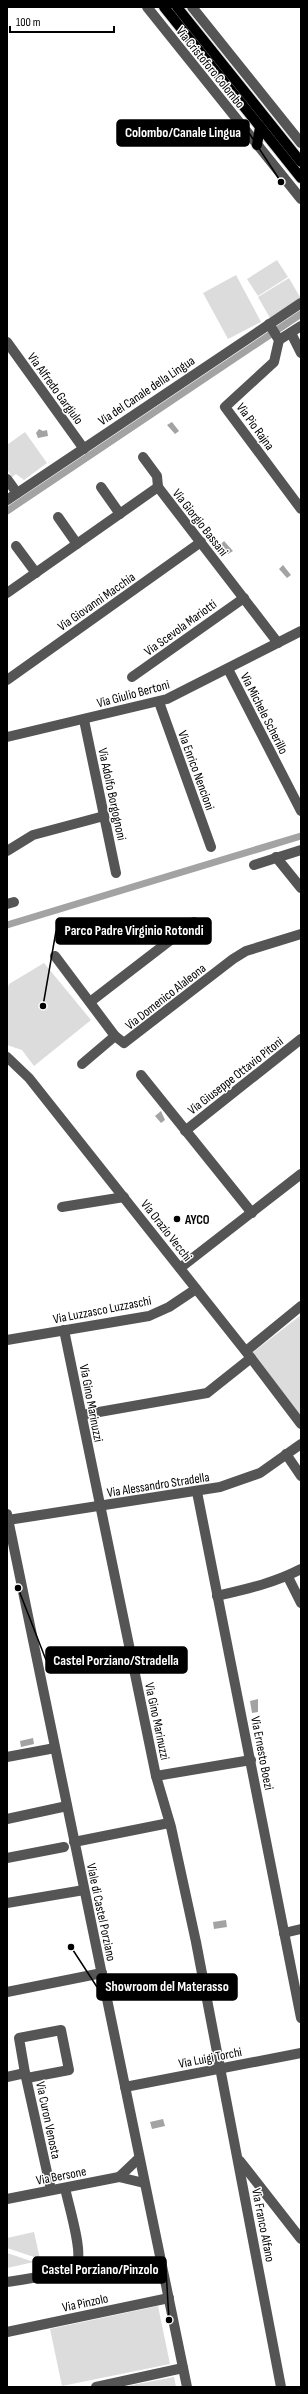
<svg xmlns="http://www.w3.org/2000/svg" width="308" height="2394" viewBox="0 0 308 2394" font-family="'Sofia Sans Condensed',sans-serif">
	<rect width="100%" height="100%" fill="#fff"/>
	<!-- green -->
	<g fill="#dcdcdc">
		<polygon points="277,260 288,277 258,296 247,279"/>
		<polygon points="236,275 261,322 228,339 203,293"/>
		<polygon points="289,278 301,299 270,318 258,297"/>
		<polygon points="25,432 47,463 24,480 16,474 12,477 7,469 7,445"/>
		<polygon points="44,963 91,1020 34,1066 22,1050 7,1045 7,991 9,984"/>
		<polygon points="301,1315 301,1416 252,1353"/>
		<polygon points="34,2232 40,2259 7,2248 7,2238"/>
		<polygon points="7,2253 34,2262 7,2268"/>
		<polygon points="158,2306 170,2364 62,2386 50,2329"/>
		<polygon points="174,2377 176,2387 122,2387"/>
	</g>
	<!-- water -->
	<g fill="#a3a3a3">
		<polygon points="172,422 179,431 175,434 167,425"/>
		<polygon points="39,429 43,431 47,430 48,436 38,438 36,433"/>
		<polygon points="224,541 233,551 228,554 220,545"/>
		<polygon points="283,565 291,575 287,578 279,569"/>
		<polygon points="161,1111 165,1120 161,1123 155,1116"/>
		<polygon points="258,1699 258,1712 252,1713 250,1701"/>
		<polygon points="33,1738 34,1744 21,1747 20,1741"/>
		<polygon points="226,1920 227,1927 214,1929 213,1922"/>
		<polygon points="163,2119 165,2126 152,2129 150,2122"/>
	</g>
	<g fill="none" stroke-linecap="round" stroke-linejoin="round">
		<!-- canal -->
		<g stroke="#a3a3a3" stroke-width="7">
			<polyline points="7,511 301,314"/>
			<polyline points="7,925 301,836"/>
		</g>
		<!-- major casing -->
		<g stroke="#dbdbdb" stroke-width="12">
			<g id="major">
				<polyline points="164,7 301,178"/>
				<polyline points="177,7 301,162"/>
				<polyline points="257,145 260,127"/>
			</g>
		</g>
		<!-- minor -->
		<g stroke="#555" stroke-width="10">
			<polyline points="147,7 301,199"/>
			<polyline points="192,7 301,143"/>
			<polyline points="269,324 279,340 274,362 225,407 301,509"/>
			<polyline points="291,333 301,353"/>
			<polyline points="279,340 301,326"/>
			<polyline points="7,342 84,449"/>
			<polyline points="143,457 157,476 158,487"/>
			<polyline points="7,479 17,493"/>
			<polyline points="101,487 120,514"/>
			<polyline points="7,500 301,303"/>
			<polyline points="58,517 77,544"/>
			<polyline points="16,546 36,573"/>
			<polyline points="7,593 158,487 278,643"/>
			<polyline points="228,669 301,811"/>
			<polyline points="132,677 244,598"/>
			<polyline points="7,680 201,542"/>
			<polyline points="159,702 211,847"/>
			<polyline points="84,720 116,873"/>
			<polyline points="7,737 167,699 301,631"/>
			<polyline points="7,851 33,835 104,816"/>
			<polyline points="276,857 301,888"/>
			<polyline points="254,865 301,850"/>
			<polyline points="7,904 14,902"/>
			<polyline points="55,956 115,1036 124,1043 233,959 246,951 301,934"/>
			<polyline points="90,1002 194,922"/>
			<polyline points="7,1057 29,1078 251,1358 301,1424"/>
			<polyline points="82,1064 115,1036"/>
			<polyline points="141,1075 252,1213"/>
			<polyline points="185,1131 301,1039"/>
			<polyline points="62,1207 124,1197"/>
			<polyline points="180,1268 301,1174"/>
			<polyline points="64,1330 156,1776 171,1827 196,1942 281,2387"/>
			<polyline points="7,1340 149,1316 169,1307 196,1289"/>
			<polyline points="246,1351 301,1306"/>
			<polyline points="82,1415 207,1393 251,1358"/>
			<polyline points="286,1454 301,1476"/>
			<polyline points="197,1492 301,2018"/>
			<polyline points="7,1514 187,2387"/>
			<polyline points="8,1520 220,1487 260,1473 301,1444"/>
			<polyline points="288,1577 301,1603"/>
			<path d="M217 1596C247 1589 274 1583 301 1569"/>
			<polyline points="7,1757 55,1748"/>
			<polyline points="156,1776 251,1760"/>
			<polyline points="7,1819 67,1806"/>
			<polyline points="74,1842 169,1823"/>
			<polyline points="7,1858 64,1847"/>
			<polyline points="7,1903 84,1890"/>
			<polyline points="284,1933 301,1929"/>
			<polyline points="7,1992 102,1973"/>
			<polyline points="25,2073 19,2038 61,2030 69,2070 27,2078"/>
			<polyline points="7,2077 25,2073 51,2190"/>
			<polyline points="125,2087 301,2053"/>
			<polyline points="240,2161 301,2239"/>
			<polyline points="119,2177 139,2158"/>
			<polyline points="7,2199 119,2177 144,2183"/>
			<path d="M7 2282C20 2280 72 2273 77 2263 83 2251 68 2203 65 2188"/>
			<polyline points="7,2332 169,2298"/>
			<polyline points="96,2387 183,2368"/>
		</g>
		<!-- major -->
		<use href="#major" stroke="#000" stroke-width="10"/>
	</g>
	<!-- markers -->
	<circle fill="#000" stroke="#fff" stroke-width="1.5" cx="177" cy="1219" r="4"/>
	<g text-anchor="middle" stroke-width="3" stroke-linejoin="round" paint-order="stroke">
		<!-- street labels -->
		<g font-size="13" fill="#000" stroke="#fff">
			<text transform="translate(211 67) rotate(51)" y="5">Via Cristoforo Colombo</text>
			<text transform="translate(56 388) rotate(54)" y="5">Via Alfredo Gargiulo</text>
			<text transform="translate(146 390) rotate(-34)" y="5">Via del Canale della Lingua</text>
			<text transform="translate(256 426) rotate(54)" y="5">Via Pio Rajna</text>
			<text transform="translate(201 522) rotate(52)" y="5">Via Giorgio Bassani</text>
			<text transform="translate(96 601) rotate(-35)" y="5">Via Giovanni Macchia</text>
			<text transform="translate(180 627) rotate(-36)" y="5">Via Scevola Mariotti</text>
			<text transform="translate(133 693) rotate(-15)" y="5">Via Giulio Bertoni</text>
			<text transform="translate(265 713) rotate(63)" y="5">Via Michele Scherillo</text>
			<text transform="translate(197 770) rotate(70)" y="5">Via Enrico Nencioni</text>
			<text transform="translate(113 794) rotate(78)" y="5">Via Adolfo Borgognoni</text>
			<text transform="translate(165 996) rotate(-38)" y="5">Via Domenico Alaleona</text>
			<text transform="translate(235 1075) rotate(-38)" y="5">Via Giuseppe Ottavio Pitoni</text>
			<text transform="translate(167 1230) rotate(52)" y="5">Via Orazio Vecchi</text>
			<text transform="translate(102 1309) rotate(-11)" y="5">Via Luzzasco Luzzaschi</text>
			<text transform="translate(92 1403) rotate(79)" y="5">Via Gino Marinuzzi</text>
			<text transform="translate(158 1484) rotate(-9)" y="5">Via Alessandro Stradella</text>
			<text transform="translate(158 1721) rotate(78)" y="5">Via Gino Marinuzzi</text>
			<text transform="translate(263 1753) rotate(79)" y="5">Via Ernesto Boezi</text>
			<text transform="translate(102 1912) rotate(78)" y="5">Viale di Castel Porziano</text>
			<text transform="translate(210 2057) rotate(-11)" y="5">Via Luigi Torchi</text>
			<text transform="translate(49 2120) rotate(78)" y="5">Via Curon Venosta</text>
			<text transform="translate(61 2175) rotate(-11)" y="5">Via Bersone</text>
			<text transform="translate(264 2225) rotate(79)" y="5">Via Franco Alfano</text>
			<text transform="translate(85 2302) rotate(-12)" y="5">Via Pinzolo</text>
		</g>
		<!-- poi labels -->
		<g font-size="13" font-weight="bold" fill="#000" stroke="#fff" text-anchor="start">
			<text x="185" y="1224">AYCO</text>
		</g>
	</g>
	<!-- callouts -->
	<path fill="none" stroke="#000" stroke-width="1.5" d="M281 182L249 133M43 1006L56 931M18 1588L46 1660M71 1947L97 1987M169 2320L166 2270"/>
	<g fill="#000" stroke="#fff" stroke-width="1.5">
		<circle cx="281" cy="182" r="4"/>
		<circle cx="43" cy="1006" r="4"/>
		<circle cx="18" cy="1588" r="4"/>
		<circle cx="71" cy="1947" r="4"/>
		<circle cx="169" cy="2320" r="4"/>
	</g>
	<g fill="#000" stroke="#000" stroke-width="1.5">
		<rect x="117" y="120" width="132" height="26" rx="4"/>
		<rect x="56" y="918" width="155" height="26" rx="4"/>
		<rect x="46" y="1647" width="141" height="26" rx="4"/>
		<rect x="97" y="1974" width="140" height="26" rx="4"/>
		<rect x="33" y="2257" width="133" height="26" rx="4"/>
	</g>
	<g font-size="14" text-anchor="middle" font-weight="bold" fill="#fff">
		<text x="183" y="137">Colombo/Canale Lingua</text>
		<text x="134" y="935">Parco Padre Virginio Rotondi</text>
		<text x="116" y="1665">Castel Porziano/Stradella</text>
		<text x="167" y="1991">Showroom del Materasso</text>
		<text x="100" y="2274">Castel Porziano/Pinzolo</text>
	</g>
	<!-- border -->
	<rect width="308" height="2394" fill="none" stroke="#000000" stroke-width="16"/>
	<!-- scale -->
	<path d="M10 26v6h104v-6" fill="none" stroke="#000000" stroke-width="2"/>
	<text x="16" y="26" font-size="12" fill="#000000" stroke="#ffffff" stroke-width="3" paint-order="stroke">100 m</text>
</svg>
